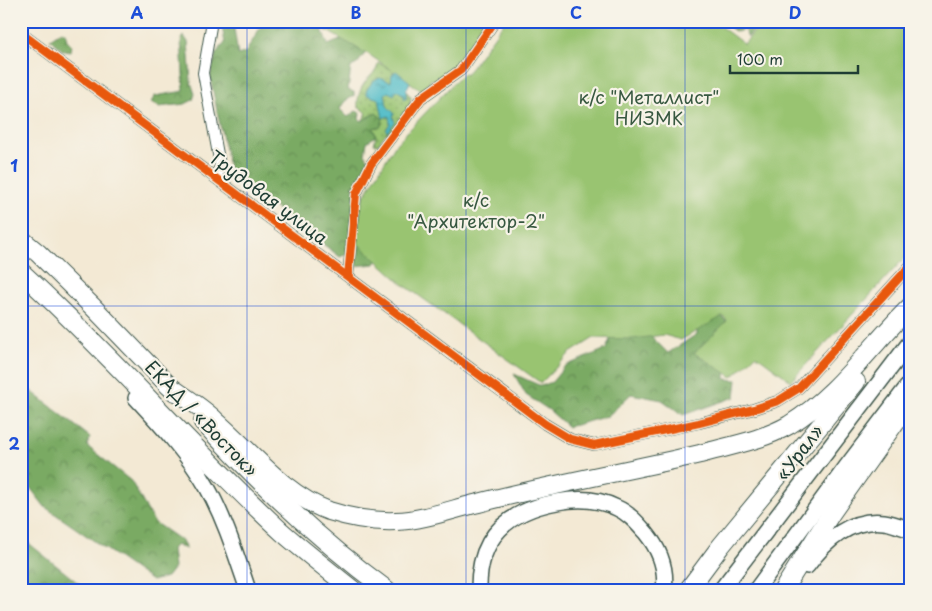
<svg xmlns="http://www.w3.org/2000/svg" width="932" height="611" viewBox="0 0 932 611" font-family="'Playpen Sans',sans-serif">
	<defs>
		<pattern id="grass-dots" width="8" height="8" patternUnits="userSpaceOnUse" patternTransform="scale(1.25)"><rect width="8" height="8" fill="#99c471"/><path d="M2 2h.1M6 6h.1" fill="none" stroke="#7ca05e" stroke-width="1.8" stroke-linecap="round"/></pattern>
		<pattern id="forest-crowns" width="20" height="18" patternUnits="userSpaceOnUse" patternTransform="scale(1.25)"><rect width="20" height="18" fill="#7aaa63"/><path d="M2 6a3 3 0 1 1 6 0M12 15a3 3 0 1 1 6 0" fill="none" stroke="#638c52"/></pattern>
		<pattern id="water-ripples" width="26" height="14" patternUnits="userSpaceOnUse" patternTransform="scale(1.25)"><rect width="26" height="14" fill="#4fbcc8"/><path d="M2 4q2-2 4 0t4 0M15 11q2-2 4 0t4 0" fill="none" stroke="#419aa3"/></pattern>
	</defs>
	<rect width="100%" height="100%" fill="#f7f3e8"/>
	<filter id="ink" filterUnits="userSpaceOnUse"><feTurbulence type="fractalNoise" baseFrequency=".02" numOctaves="2"/><feDisplacementMap in="SourceGraphic" scale="10" xChannelSelector="R" yChannelSelector="G"/><feConvolveMatrix kernelMatrix="1 2 1 2 8 2 1 2 1" color-interpolation-filters="sRGB"/></filter>
	<filter id="wash" filterUnits="userSpaceOnUse"><feTurbulence type="fractalNoise" baseFrequency=".0096" numOctaves="4" result="noise"/><feDisplacementMap in="SourceGraphic" scale="20" xChannelSelector="R" yChannelSelector="G"/><feGaussianBlur stdDeviation="1.12" result="paint"/><feColorMatrix in="noise" values="0 0 0 0 0 0 0 0 0 0 0 0 0 0 0 0 0 1.4 0 .05"/><feComposite in="paint" operator="in"/></filter>
	<g filter="url(#wash)">
		<rect width="100%" height="100%" fill="#f3e9d4"/>
		<!-- grass -->
		<path fill="url(#grass-dots)" stroke="#5c8052" d="M378 63 396 71 392 75 391 82 367 95 379 99 383 118 389 115 390 123 386 130 387 132 394 113 387 106 385 94 388 92 397 90 404 95 406 99V91L411 97 409 109 391 134 386 133 378 144H374L376 136 373 128 376 113 362 121 367 113 358 107C357 98 360 87 367 80 373 72 376 74 378 63Z"/>
		<!-- forest -->
		<g fill="url(#forest-crowns)" stroke="#4c744c">
			<polygon points="221,21 233,21 238,55 246,52 261,26 261,21 319,21 328,45 352,35 367,51 357,64 351,67 348,90 354,92 354,96 345,101 340,109 348,117 356,111 360,113 359,119 362,121 376,113 383,119 381,126 373,128 376,136 367,142 365,154 369,160 365,183 360,201 367,209 370,247 378,259 375,264 355,266 347,254 340,257 230,173 210,77 216,53 225,43"/>
			<polygon points="724,21 761,21 748,37 744,30 736,32 724,23"/>
			<polygon points="62,31 66,34 67,40 72,45 71,51 62,50 50,39"/>
			<polygon points="184,36 188,42 191,82 195,94 193,100 185,104 159,107 151,102 155,96 184,91 181,41"/>
			<polygon points="714,306 727,323 725,379 737,380 735,397 683,415 662,400 631,394 608,416 568,427 549,410 526,395 514,374 541,386 552,382 565,366 606,349 610,339 629,330 650,335 668,353 697,334 697,322"/>
			<polygon points="21,383 90,437 87,446 131,481 154,522 183,542 186,549 176,545 172,549 174,568 167,577 152,581 45,507 21,476"/>
			<polygon points="21,537 87,590 21,590"/>
		</g>
		<!-- garden -->
		<g fill="#99c471" stroke="#5c8052">
			<polygon points="309,21 488,21 456,70 438,82 431,79 424,92 368,54"/>
			<polygon points="505,21 713,21 744,44 763,21 911,21 911,251 791,381 756,355 732,377 694,353 727,321 723,316 681,340 664,335 632,339 594,338 570,353 541,383 404,285 355,241 363,198 395,145 463,73 466,75"/>
		</g>
		<!-- water -->
		<polygon fill="url(#water-ripples)" stroke="#377c7e" points="396,71 410,82 406,91 406,99 404,99 404,95 397,90 394,95 388,92 385,94 387,106 394,113 393,117 395,122 387,132 386,130 390,123 389,116 383,118 379,99 367,95 366,91 373,81 380,78 391,82 392,74"/>
	</g>
	<g filter="url(#ink)">
		<g fill="none" stroke-linecap="round" stroke-linejoin="round">
			<!-- street casing -->
			<g stroke="#3f574c" stroke-width="12">
				<g id="street">
					<polyline points="212,21 203,73 220,165 217,179"/>
					<polyline points="21,33 545,424 570,439 594,445 699,423 754,409 778,401 799,388 911,265"/>
					<polyline points="348,276 356,194 371,164 421,98 461,70 495,21"/>
				</g>
			</g>
			<!-- primary casing -->
			<g stroke="#3f574c" stroke-width="18">
				<g id="primary">
					<path d="M136 398C162 426 188 454 207 487 225 519 236 555 248 590"/>
					<path d="M807 566C825 541 851 518 884 522 893 523 902 527 911 530"/>
					<path d="M479 590C478 537 508 511 557 502 577 498 599 499 617 508 629 513 638 524 646 533 659 549 667 569 664 590"/>
					<polyline points="721,590 911,341"/>
					<polyline points="756,590 847,466 911,382"/>
				</g>
			</g>
			<!-- highway casing -->
			<g stroke="#3f574c" stroke-width="20">
				<g id="highway">
					<polyline points="21,239 38,253 93,307 175,392"/>
					<path d="M21 272C112 355 192 449 282 532 305 552 329 571 353 590"/>
					<path d="M168 385C184 397 202 407 216 421 251 451 284 495 329 511 351 518 373 522 396 521 419 520 441 513 463 507 485 501 507 496 529 491 586 478 643 467 700 454 729 446 763 440 789 425 838 395 870 346 911 306"/>
					<path d="M203 422C259 483 320 541 387 590"/>
					<polyline points="688,590 720,547 856,382"/>
					<polyline points="783,590 832,512 911,400"/>
				</g>
			</g>
			<!-- street -->
			<use href="#street" stroke="#fff" stroke-width="10"/>
			<!-- primary -->
			<use href="#primary" stroke="#fff" stroke-width="15"/>
			<!-- highway -->
			<use href="#highway" stroke="#fff" stroke-width="18"/>
			<!-- cycleway casing -->
			<g stroke="#f7f3e8" stroke-width="11">
				<g id="cycleway">
					<polyline points="21,33 545,424 570,439 594,445 699,423 754,409 778,401 799,388 911,265"/>
					<polyline points="348,276 356,194 371,164 421,98 461,70 495,21"/>
				</g>
			</g>
			<!-- cycleway -->
			<use href="#cycleway" stroke="#e8590c" stroke-width="8"/>
		</g>
	</g>
	<!-- grid -->
	<path fill="none" stroke="#1d4ed8" stroke-width="1" stroke-opacity="0.55" d="M247 21V590M466 21V590M685 21V590M21 306H911"/>
	<g text-anchor="middle" stroke-width="4.5" stroke-linejoin="round" paint-order="stroke">
		<!-- park labels -->
		<g font-size="18" fill="#375840" stroke="#f7f3e8">
			<text x="649" y="104">к/с "Металлист"<tspan x="649" dy="21">НИЗМК</tspan></text>
			<text x="476" y="207">к/с<tspan x="476" dy="21">"Архитектор-2"</tspan></text>
		</g>
		<!-- street labels -->
		<g font-size="18" fill="#1f3d34" stroke="#f7f3e8">
			<text transform="translate(268 198) rotate(37)" y="6">Трудовая улица</text>
			<text transform="translate(201 419) rotate(46)" y="6">ЕКАД / «Восток»</text>
			<text transform="translate(800 453) rotate(-53)" y="6">«Урал»</text>
		</g>
	</g>
	<!-- margin -->
	<rect width="932" height="611" fill="none" stroke="#f7f3e8" stroke-width="55"/>
	<!-- scale -->
	<path d="M730 65v8h128v-8" fill="none" stroke="#1f3d34" stroke-width="2.5"/>
	<text x="737" y="65" font-size="15" fill="#1f3d34" stroke="#f7f3e8" stroke-width="4" paint-order="stroke">100 m</text>
	<rect x="28" y="28" width="876" height="556" fill="none" stroke="#1d4ed8" stroke-width="2"/>
	<g font-size="16" text-anchor="middle" font-weight="bold" fill="#1d4ed8">
		<text x="137" y="19">A</text>
		<text x="356" y="19">B</text>
		<text x="576" y="19">C</text>
		<text x="795" y="19">D</text>
		<text x="14" y="172">1</text>
		<text x="14" y="450">2</text>
	</g>
</svg>
